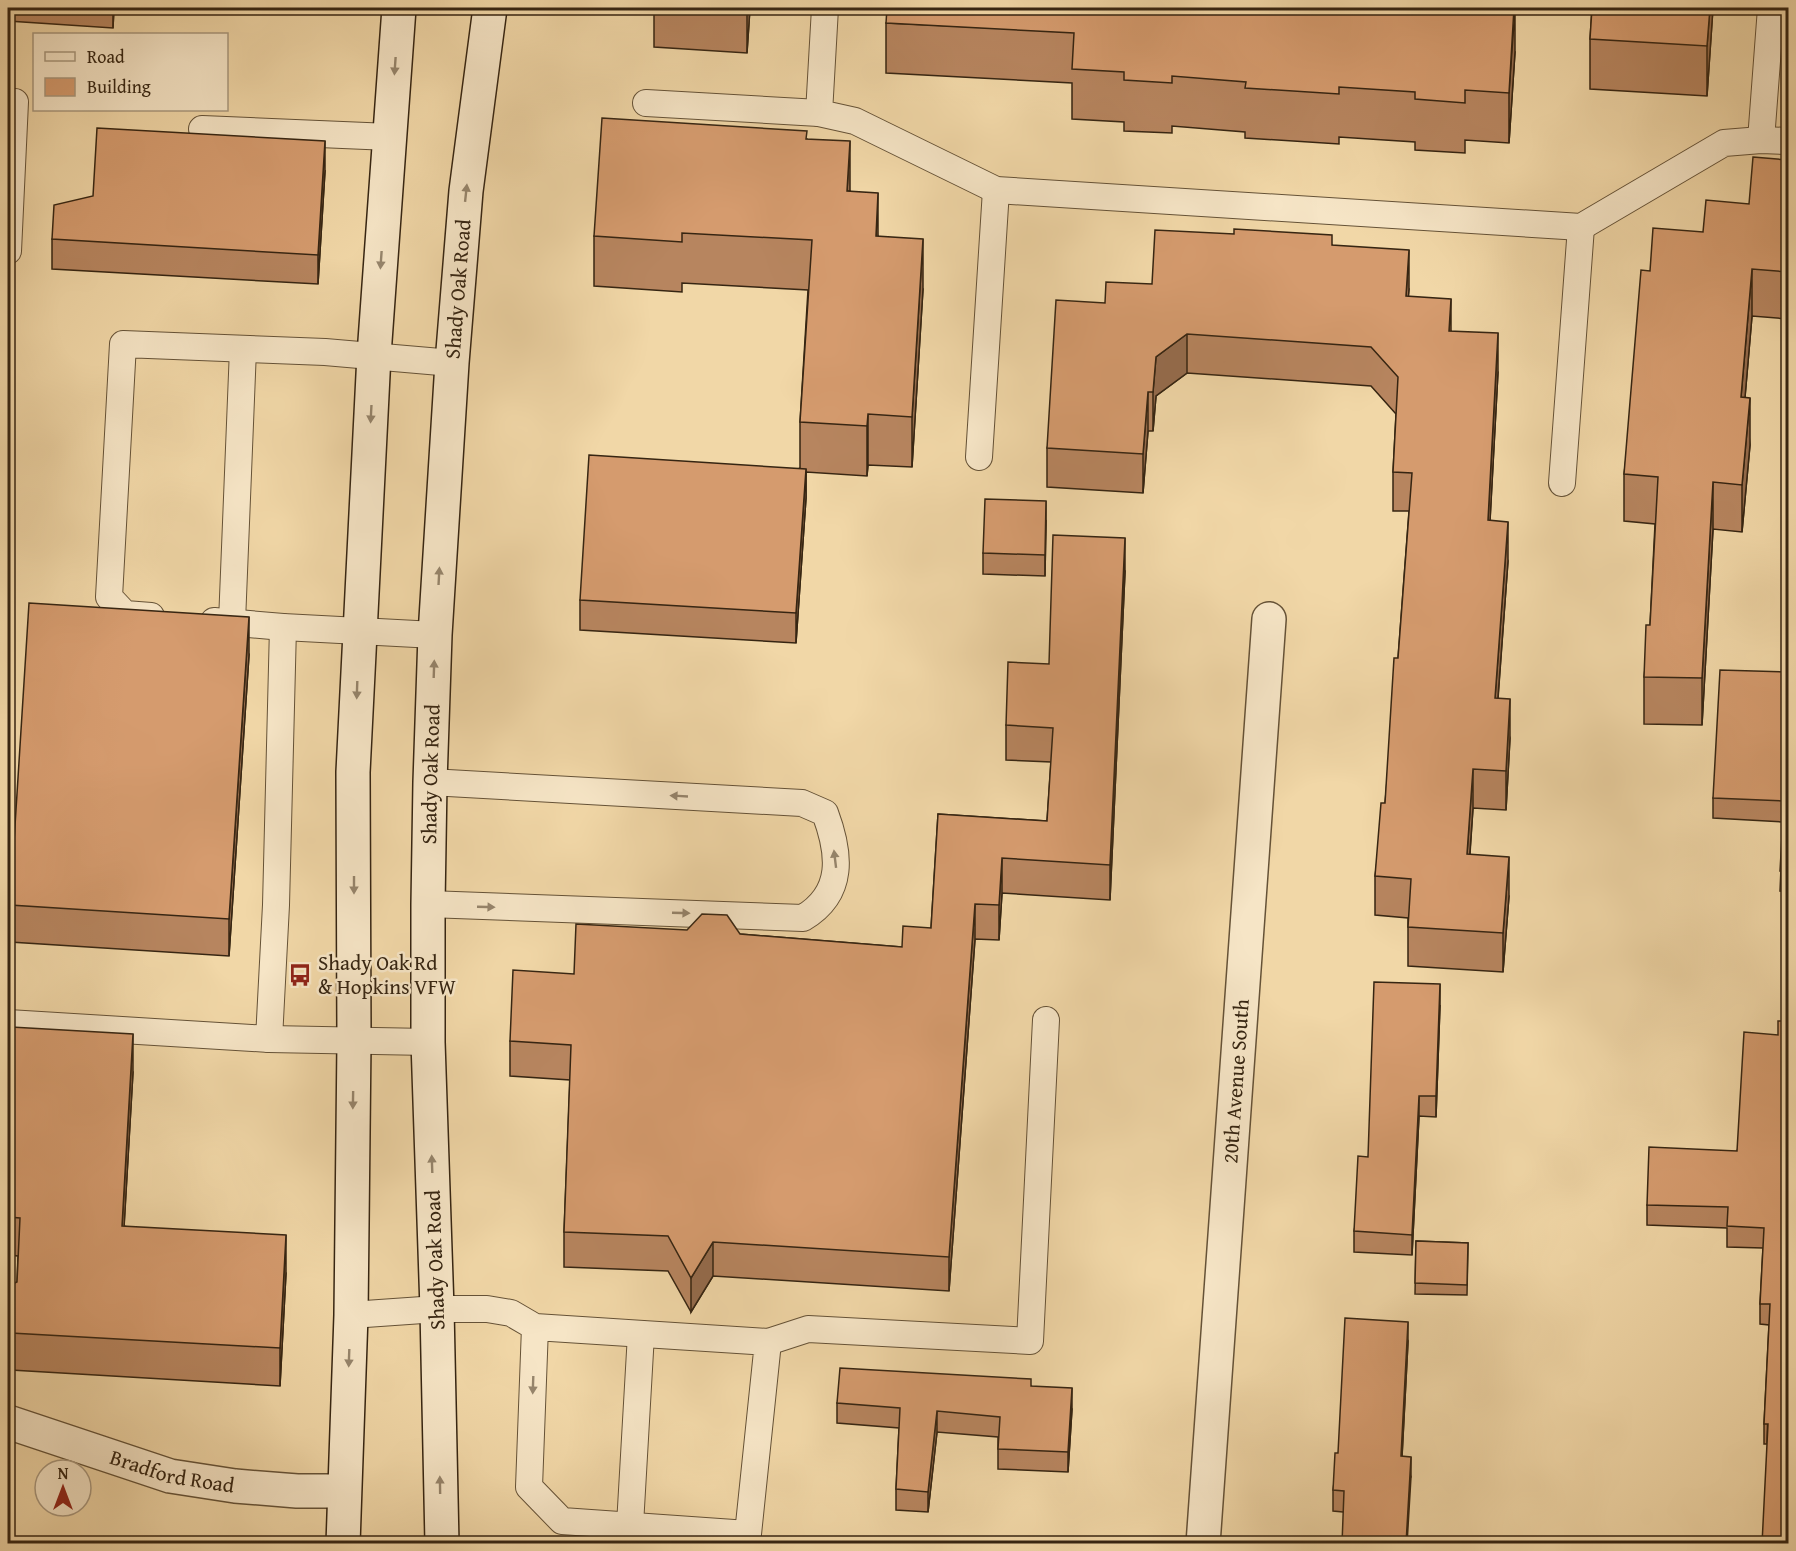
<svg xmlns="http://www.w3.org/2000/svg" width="1796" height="1551" viewBox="0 0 1796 1551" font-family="'Gentium Book Plus',serif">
	<rect width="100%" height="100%" fill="#f1d7a7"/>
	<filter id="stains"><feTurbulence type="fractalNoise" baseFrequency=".00333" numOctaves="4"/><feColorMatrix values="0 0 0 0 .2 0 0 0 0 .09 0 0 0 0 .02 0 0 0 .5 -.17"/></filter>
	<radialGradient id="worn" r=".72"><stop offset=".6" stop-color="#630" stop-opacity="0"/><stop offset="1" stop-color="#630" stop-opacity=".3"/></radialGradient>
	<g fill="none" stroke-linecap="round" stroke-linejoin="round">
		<!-- lane casing -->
		<g stroke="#655237" stroke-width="28">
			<g id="lane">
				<polyline points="825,8 819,113 855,121 996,190 1581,227 1724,143 1761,140 1788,141"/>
				<polyline points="646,103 819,113"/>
				<polyline points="202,129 390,137"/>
				<polyline points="1761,140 1771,8"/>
				<polyline points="8,251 15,102"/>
				<polyline points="979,457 996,190"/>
				<polyline points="1562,483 1581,227"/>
				<polyline points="151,616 125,614 109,597 123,344 325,352 452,363"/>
				<polyline points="214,621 283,627 435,635"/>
				<polyline points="232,622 243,349"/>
				<path d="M428 904 803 918C845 893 840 853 825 813L802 803 430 782"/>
				<polyline points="8,1023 269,1039 428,1042"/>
				<polyline points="269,1039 276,905 283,627"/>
				<polyline points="351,1315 437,1309 487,1309 511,1313 535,1327 768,1342 748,1534 562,1521 529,1487 535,1327"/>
				<polyline points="768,1342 808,1329 1030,1341 1046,1020"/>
				<polyline points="630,1525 641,1334"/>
			</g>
		</g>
		<!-- street casing -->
		<g stroke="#655237" stroke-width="36">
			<g id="street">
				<path id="s1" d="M8 1422 170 1476 235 1486 297 1491H343"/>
				<path id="s2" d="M1203 1544 1269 619"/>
			</g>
		</g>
		<!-- secondary casing -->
		<g stroke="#362512" stroke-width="36">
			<g id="secondary">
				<polyline points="343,1544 351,1315 354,1041 353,772 374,355 399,8"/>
				<path id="s3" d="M442 1544 437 1309 428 1042V904L430 782 435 635 452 363 466 191 490 8"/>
			</g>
		</g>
		<!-- lane -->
		<use href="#lane" stroke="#f6e5c6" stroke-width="26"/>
		<!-- street -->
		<use href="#street" stroke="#f6e5c6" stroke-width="33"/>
		<!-- secondary -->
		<use href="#secondary" stroke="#f6e5c6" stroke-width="33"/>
	</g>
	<!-- wall -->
	<g fill="#b7855f" stroke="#362512" stroke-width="1.5">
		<polygon points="8,8 114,8 113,28 8,21"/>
		<polygon points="654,8 750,8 747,53 654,47"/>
		<polygon points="1592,8 1713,8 1707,96 1590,89 1590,39"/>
		<polygon points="886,23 1515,52 1509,143 1465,140 1465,153 1415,150 1415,142 1339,137 1339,144 1245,138 1245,132 1172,126 1172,133 1124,131 1124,122 1072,119 1072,83 886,73"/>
		<polygon points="807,139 850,191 878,236 923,289 912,467 868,465 867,476 806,472 806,498 796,643 580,630 580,600 800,468 800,422 808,290 682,283 682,292 594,286 594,236"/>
		<polygon points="1788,160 1788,319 1752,316 1745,397 1750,445 1742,532 1713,529 1702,725 1644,724 1644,677 1650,625 1655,524 1624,521 1624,474 1650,271 1703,232 1749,204"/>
		<polygon points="325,171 318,284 52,269 52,239"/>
		<polygon points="1234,234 1332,245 1409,289 1408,297 1451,331 1498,372 1490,520 1508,561 1498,699 1510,738 1506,810 1473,808 1470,854 1509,896 1503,972 1408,966 1408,918 1375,915 1375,876 1385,803 1398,658 1409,511 1393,511 1393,472 1396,414 1371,386 1187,373 1156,396 1153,431 1148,431 1143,493 1047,487 1047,448 1105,303 1152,284"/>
		<polygon points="1046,521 1045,576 983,574 983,553"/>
		<polygon points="1125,572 1110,900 1002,893 999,940 975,939 949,1291 713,1276 691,1312 668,1271 564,1267 564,1232 570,1080 510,1076 510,1041 574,974 740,934 902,947 931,928 938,814 1047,821 1051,762 1006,760 1006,725 1049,664"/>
		<polygon points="1788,639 1788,892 1780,891 1783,822 1713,818 1713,798 1787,672"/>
		<polygon points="249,655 229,956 10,942 10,905"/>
		<polygon points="1440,1005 1436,1117 1419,1116 1412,1255 1354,1252 1354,1231 1368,1157"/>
		<polygon points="1778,1035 1767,1444 1764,1444 1764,1424 1769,1325 1760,1324 1760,1304 1763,1248 1727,1247 1727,1228 1647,1225 1647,1205 1737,1151"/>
		<polygon points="133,1072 124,1226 286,1273 280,1386 11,1370 8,1363 8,1286 17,1282 18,1256 8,1255 8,1085"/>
		<polygon points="1416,1241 1468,1243 1467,1295 1415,1294"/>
		<polygon points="1408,1342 1402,1456 1411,1477 1343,1512 1333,1511 1333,1490 1338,1453"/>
		<polygon points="1031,1386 1072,1409 1068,1472 998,1469 998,1437 937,1432 928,1512 896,1510 896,1489 899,1428 837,1423 837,1403"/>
	</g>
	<!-- shaded-wall -->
	<g fill="#956c4d" stroke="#362512" stroke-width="1.5">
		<polygon points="113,8 114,8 113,28"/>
		<polygon points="747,8 750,8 747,53"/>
		<polygon points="1515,8 1515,52 1509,143 1509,93"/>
		<polygon points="1710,8 1713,8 1707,96 1707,46"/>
		<polygon points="325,141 325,171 318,284 318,255"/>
		<polygon points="850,141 850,191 847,191"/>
		<polygon points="878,193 878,243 876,236"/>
		<polygon points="923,239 923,289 912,467 912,417"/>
		<polygon points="1409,250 1409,289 1406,335 1406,296"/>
		<polygon points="1752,269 1752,316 1741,444 1741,397"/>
		<polygon points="1451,299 1451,338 1449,331"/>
		<polygon points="1498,333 1498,372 1488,559 1488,520"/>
		<polygon points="1187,334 1187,373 1156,396 1153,431 1153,392 1156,357"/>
		<polygon points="1148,392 1148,431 1143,493 1143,454"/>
		<polygon points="1750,398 1750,445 1742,532 1742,485"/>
		<polygon points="868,414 868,465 867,476 867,426"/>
		<polygon points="806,469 806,498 796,643 796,613"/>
		<polygon points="1713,482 1713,529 1702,725 1702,678"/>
		<polygon points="1046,501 1046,521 1045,576 1045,555"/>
		<polygon points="1508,522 1508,561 1495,737 1495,698"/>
		<polygon points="1125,538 1125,572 1110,900 1110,865"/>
		<polygon points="249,617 249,655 229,956 229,919"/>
		<polygon points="1510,699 1510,738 1506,810 1506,771"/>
		<polygon points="1473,769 1473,808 1467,893 1467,854"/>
		<polygon points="1509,857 1509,896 1503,972 1503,933"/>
		<polygon points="1002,858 1002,893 999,940 999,905"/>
		<polygon points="975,904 975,939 949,1291 949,1257"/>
		<polygon points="1440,984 1440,1005 1436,1117 1436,1096"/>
		<polygon points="133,1034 133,1072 122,1263 122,1226"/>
		<polygon points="1419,1096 1419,1116 1412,1255 1412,1235"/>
		<polygon points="286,1235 286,1273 280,1386 280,1348"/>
		<polygon points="713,1242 713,1276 691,1312 691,1278"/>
		<polygon points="1408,1322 1408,1342 1401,1477 1401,1456"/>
		<polygon points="1072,1388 1072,1409 1068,1472 1068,1452"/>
		<polygon points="937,1411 937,1432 928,1512 928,1492"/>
		<polygon points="1411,1457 1411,1477 1407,1544 1406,1544"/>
	</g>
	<!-- building -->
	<g fill="#d59b6e" stroke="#362512" stroke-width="1.5">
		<polygon points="887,8 1514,8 1509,93 1465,90 1465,103 1415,99 1415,92 1339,87 1339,94 1245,88 1246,82 1172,76 1172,83 1124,80 1124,72 1072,69 1074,33 886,23"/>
		<polygon points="1592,8 1710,8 1707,46 1590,39"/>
		<polygon points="602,118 807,131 806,139 850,141 847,191 878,193 876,236 923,239 912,417 868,414 867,426 800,422 812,240 682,233 682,242 594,236"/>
		<polygon points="97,128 325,141 318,255 52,239 54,205 93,196"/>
		<polygon points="1753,157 1788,160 1788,272 1752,269 1741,397 1750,398 1742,485 1713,482 1702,678 1644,677 1646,625 1650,625 1658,477 1624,474 1641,270 1650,271 1653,228 1703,232 1706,200 1749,204"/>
		<polygon points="1234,229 1332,235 1332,245 1409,250 1406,296 1451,299 1449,331 1498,333 1488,520 1508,522 1495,698 1510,699 1506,771 1473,769 1467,854 1509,857 1503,933 1408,927 1411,879 1375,876 1381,803 1385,803 1394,658 1398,658 1412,473 1393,472 1398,377 1371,347 1187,334 1156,357 1153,392 1148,392 1143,454 1047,448 1056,300 1105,303 1106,282 1152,284 1155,230 1234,234"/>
		<polygon points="589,455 806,469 796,613 580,600"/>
		<polygon points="985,499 1046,501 1045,555 983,553"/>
		<polygon points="1053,535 1125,538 1110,865 1002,858 999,905 975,904 949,1257 713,1242 691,1278 668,1236 564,1232 571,1045 510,1041 513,970 574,974 576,924 687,930 702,914 727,915 740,934 902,947 903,926 931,928 938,814 1047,821 1053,728 1006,725 1008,662 1049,664"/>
		<polygon points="29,603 249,617 229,919 10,905"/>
		<polygon points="1788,639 1788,871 1780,871 1784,801 1713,798 1720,670 1787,672"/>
		<polygon points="1374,982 1440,984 1436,1096 1419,1096 1412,1235 1354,1231 1358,1156 1368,1157"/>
		<polygon points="1778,1021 1788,1021 1788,1544 1762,1544 1768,1424 1764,1424 1770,1304 1760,1304 1764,1228 1727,1226 1728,1207 1647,1205 1649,1147 1737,1151 1744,1032 1778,1035"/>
		<polygon points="11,1027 133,1034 122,1226 286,1235 280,1348 11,1333 8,1325 8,1286 17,1282 20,1218 8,1217 8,1085"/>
		<polygon points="1416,1241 1468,1243 1467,1285 1415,1283"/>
		<polygon points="1345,1318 1408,1322 1401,1456 1411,1457 1406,1544 1342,1544 1344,1491 1333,1490 1335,1453 1338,1453"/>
		<polygon points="840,1368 1031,1379 1031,1386 1072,1388 1068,1452 998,1449 1000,1417 937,1411 928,1492 896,1489 900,1408 837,1403"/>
	</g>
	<!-- one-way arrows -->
	<defs><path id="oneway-solid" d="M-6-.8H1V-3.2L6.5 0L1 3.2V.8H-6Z" transform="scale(1.5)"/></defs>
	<g fill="#96856c">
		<use href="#oneway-solid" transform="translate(395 66) rotate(94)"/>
		<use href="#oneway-solid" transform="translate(466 193) rotate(-84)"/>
		<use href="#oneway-solid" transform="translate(381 260) rotate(94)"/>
		<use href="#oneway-solid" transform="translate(371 414) rotate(93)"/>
		<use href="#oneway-solid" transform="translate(439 576) rotate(-87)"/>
		<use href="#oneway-solid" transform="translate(434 669) rotate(-88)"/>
		<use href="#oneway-solid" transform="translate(357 690) rotate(92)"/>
		<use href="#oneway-solid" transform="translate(679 796) rotate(-177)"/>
		<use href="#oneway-solid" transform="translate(835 859) rotate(-97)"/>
		<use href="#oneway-solid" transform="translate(354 885) rotate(90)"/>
		<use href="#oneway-solid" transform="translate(486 907) rotate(2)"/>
		<use href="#oneway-solid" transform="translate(681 913) rotate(2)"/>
		<use href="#oneway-solid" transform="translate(353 1100) rotate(91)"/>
		<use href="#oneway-solid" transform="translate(432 1164) rotate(-92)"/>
		<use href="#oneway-solid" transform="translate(349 1358) rotate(92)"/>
		<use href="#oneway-solid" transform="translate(533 1385) rotate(92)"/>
		<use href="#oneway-solid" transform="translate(440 1485) rotate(-91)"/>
	</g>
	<!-- icons -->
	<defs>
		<g id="bus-bare" transform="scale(1.8)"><path d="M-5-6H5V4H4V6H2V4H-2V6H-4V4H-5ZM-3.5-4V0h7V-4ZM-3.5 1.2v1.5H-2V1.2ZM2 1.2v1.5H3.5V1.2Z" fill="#8f2418" stroke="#f6e5c6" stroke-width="2.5" paint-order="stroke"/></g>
	</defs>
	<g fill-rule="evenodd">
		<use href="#bus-bare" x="300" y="975"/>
	</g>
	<g text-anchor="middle" stroke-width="5" stroke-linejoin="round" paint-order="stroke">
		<!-- street labels -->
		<g font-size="21" fill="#362512" stroke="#f6e5c6">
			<text dy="7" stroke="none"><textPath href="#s3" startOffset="1256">Shady Oak Road</textPath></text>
			<text dy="7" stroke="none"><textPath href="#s3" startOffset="770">Shady Oak Road</textPath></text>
			<text dy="7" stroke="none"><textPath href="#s2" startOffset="464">20th Avenue South</textPath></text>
			<text transform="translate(435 1260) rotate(-92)" y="7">Shady Oak Road</text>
			<text dy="7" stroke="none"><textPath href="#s1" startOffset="172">Bradford Road</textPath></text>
		</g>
		<!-- poi labels -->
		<g font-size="21" fill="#362512" stroke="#f6e5c6" text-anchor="start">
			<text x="318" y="970">Shady Oak Rd<tspan x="318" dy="24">&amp; Hopkins VFW</tspan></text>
		</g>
	</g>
	<!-- margin -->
	<rect width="1796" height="1551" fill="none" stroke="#f1d7a7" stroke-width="30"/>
	<rect x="9" y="9" width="1778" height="1533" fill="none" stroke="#362512" stroke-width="3"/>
	<rect x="15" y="15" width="1766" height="1521" fill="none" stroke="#362512" stroke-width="1.5"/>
	<!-- legend -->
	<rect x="33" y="33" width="195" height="78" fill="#f6e5c6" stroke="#a9987e" stroke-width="1.5"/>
	<rect x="45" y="52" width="30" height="9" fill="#f6e5c6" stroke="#a9987e" stroke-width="1.5"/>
	<text x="87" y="63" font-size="18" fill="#362512">Road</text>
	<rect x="45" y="78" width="30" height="18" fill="#d59b6e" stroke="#a9987e" stroke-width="1.5"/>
	<text x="87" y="93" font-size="18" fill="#362512">Building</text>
	<!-- north arrow -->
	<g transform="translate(63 1488)"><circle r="28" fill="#f6e5c6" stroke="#a9987e" stroke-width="1.5"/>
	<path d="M0-4.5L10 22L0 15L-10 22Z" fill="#8f2418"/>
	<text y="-9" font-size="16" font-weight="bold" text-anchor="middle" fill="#362512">N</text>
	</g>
	<rect width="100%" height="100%" filter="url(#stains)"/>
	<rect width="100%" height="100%" fill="url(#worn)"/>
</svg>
